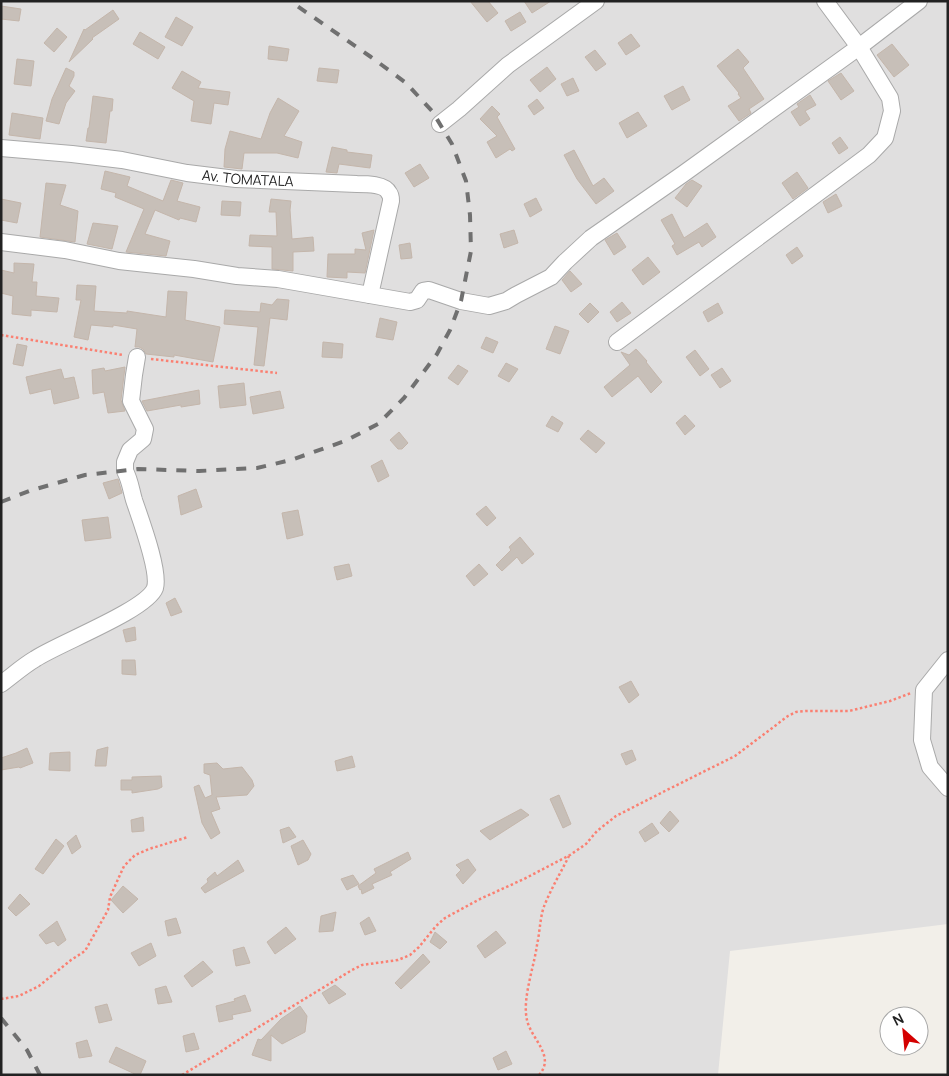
<svg xmlns="http://www.w3.org/2000/svg" width="949" height="1076" viewBox="0 0 949 1076" font-family="Manrope,sans-serif">
	<rect width="100%" height="100%" fill="#f2efe9"/>
	<!-- residential -->
	<polygon fill="#e0dfdf" points="1,1 948,1 948,924 730,951 718,1075 1,1075"/>
	<!-- building -->
	<g fill="#c7bfb8" stroke="#c4b6ab">
		<polygon points="470,1 488,1 498,13 487,22"/>
		<polygon points="524,1 551,1 532,13"/>
		<polygon points="1,6 21,9 19,21 1,19"/>
		<polygon points="113,10 119,19 92,38 93,39 69,62 84,29 85,30"/>
		<polygon points="520,12 526,22 511,31 505,21"/>
		<polygon points="176,17 193,27 182,46 165,37"/>
		<polygon points="57,28 67,37 54,52 44,43"/>
		<polygon points="140,32 165,47 158,59 133,44"/>
		<polygon points="631,34 640,46 626,55 618,43"/>
		<polygon points="892,44 909,65 894,77 877,55"/>
		<polygon points="269,46 289,49 287,61 268,59"/>
		<polygon points="738,49 749,62 743,68 764,99 749,109 751,113 739,121 728,106 741,98 738,94 739,93 717,66"/>
		<polygon points="595,50 606,64 596,71 585,57"/>
		<polygon points="17,59 34,61 31,86 14,84"/>
		<polygon points="547,67 556,79 540,92 530,80"/>
		<polygon points="66,68 74,72 74,76 69,86 75,91 66,103 59,124 46,121 52,99"/>
		<polygon points="319,68 339,70 337,83 317,81"/>
		<polygon points="182,71 201,82 198,88 230,92 228,105 214,103 211,124 191,121 194,101 172,88"/>
		<polygon points="841,73 854,91 841,100 828,81"/>
		<polygon points="573,78 579,91 567,96 561,84"/>
		<polygon points="683,86 690,100 672,110 664,96"/>
		<polygon points="810,95 816,105 805,111 810,119 800,126 791,112 799,107 797,104"/>
		<polygon points="93,96 113,99 112,111 110,111 106,143 86,141 88,128 89,128"/>
		<polygon points="278,98 299,111 284,136 302,142 298,158 277,153 244,153 242,169 224,167 225,149 230,131 261,139 270,113"/>
		<polygon points="537,99 544,108 534,115 528,106"/>
		<polygon points="492,106 500,114 497,117 515,149 512,151 510,149 496,158 487,142 497,136 480,119"/>
		<polygon points="638,112 647,126 627,138 619,123"/>
		<polygon points="12,113 43,118 40,139 9,135"/>
		<polygon points="840,137 848,148 839,154 832,143"/>
		<polygon points="332,147 347,150 347,152 372,155 370,168 339,164 337,173 326,172"/>
		<polygon points="574,150 593,186 604,178 614,191 596,204 577,179 564,155"/>
		<polygon points="420,164 429,178 414,187 405,173"/>
		<polygon points="105,171 130,177 127,186 163,201 171,180 183,183 177,201 200,207 196,222 180,218 179,220 155,210 145,234 170,241 166,256 126,252 144,209 115,197 116,193 101,189"/>
		<polygon points="797,172 808,188 793,199 782,183"/>
		<polygon points="692,180 702,186 687,207 675,198 686,184"/>
		<polygon points="46,183 66,185 60,205 78,211 75,242 40,237"/>
		<polygon points="836,194 842,206 828,213 823,202"/>
		<polygon points="536,198 542,210 530,217 524,204"/>
		<polygon points="1,199 21,203 17,223 1,220"/>
		<polygon points="271,199 291,201 290,210 292,239 313,237 314,251 293,252 293,271 272,269 272,247 249,246 250,235 277,236 276,212 269,212"/>
		<polygon points="222,201 241,202 240,216 221,215"/>
		<polygon points="672,214 684,238 707,223 716,237 702,247 699,242 677,255 672,246 675,244 661,220"/>
		<polygon points="93,223 118,226 112,249 87,244"/>
		<polygon points="374,230 365,273 347,272 347,278 327,277 328,254 355,254 355,249 366,250 362,233"/>
		<polygon points="514,230 518,243 504,248 500,234"/>
		<polygon points="617,233 626,247 614,255 605,240"/>
		<polygon points="410,243 412,258 401,259 399,245"/>
		<polygon points="797,247 803,256 792,264 786,255"/>
		<polygon points="648,257 660,272 643,285 632,270"/>
		<polygon points="14,263 34,264 32,282 37,282 36,296 59,298 57,312 31,310 31,316 12,314 13,296 1,293 1,270 14,273"/>
		<polygon points="570,271 582,284 571,292 562,280"/>
		<polygon points="77,285 96,286 94,311 127,313 127,311 166,317 168,291 187,292 185,320 220,327 213,362 174,355 174,357 146,354 143,349 139,347 135,347 137,329 113,325 113,327 91,325 88,340 74,337 81,300 76,300"/>
		<polygon points="277,299 289,300 287,320 270,318 264,366 254,365 258,327 224,324 225,310 260,312 261,303 272,305"/>
		<polygon points="622,302 631,313 617,322 610,312"/>
		<polygon points="590,303 599,312 588,323 579,314"/>
		<polygon points="718,303 723,313 708,322 703,312"/>
		<polygon points="380,318 397,322 393,340 376,337"/>
		<polygon points="555,326 569,331 560,354 546,349"/>
		<polygon points="486,337 498,342 493,353 481,348"/>
		<polygon points="323,342 343,344 342,358 322,357"/>
		<polygon points="17,344 27,346 23,366 13,364"/>
		<polygon points="636,349 647,361 646,362 662,382 651,393 638,376 612,397 604,387 630,365 621,352 629,355"/>
		<polygon points="695,350 709,369 700,376 686,357"/>
		<polygon points="506,363 518,369 509,382 498,376"/>
		<polygon points="458,365 468,371 458,385 448,378"/>
		<polygon points="125,367 121,400 125,411 108,413 104,392 93,394 92,370 104,368 105,371"/>
		<polygon points="722,368 731,381 720,388 711,375"/>
		<polygon points="61,369 64,379 74,377 79,398 54,404 51,389 30,394 26,377"/>
		<polygon points="244,383 246,405 220,408 218,386"/>
		<polygon points="199,390 200,404 181,407 181,405 147,411 142,401"/>
		<polygon points="280,391 284,408 253,414 250,397"/>
		<polygon points="685,415 695,426 685,435 676,423"/>
		<polygon points="552,416 563,423 558,432 546,426"/>
		<polygon points="588,430 605,443 596,453 580,439"/>
		<polygon points="399,432 408,443 402,449 398,449 390,440"/>
		<polygon points="382,460 389,476 378,482 371,466"/>
		<polygon points="118,479 122,493 109,499 103,483"/>
		<polygon points="196,489 202,507 181,515 178,496"/>
		<polygon points="486,506 496,518 487,526 476,514"/>
		<polygon points="298,510 303,535 287,539 282,513"/>
		<polygon points="108,517 111,538 85,541 82,520"/>
		<polygon points="520,537 534,554 522,564 517,557 502,571 496,565 511,550 509,547"/>
		<polygon points="349,564 352,576 337,580 334,567"/>
		<polygon points="479,564 488,574 474,586 466,576"/>
		<polygon points="175,598 182,612 171,616 166,603"/>
		<polygon points="135,627 136,640 126,642 123,630"/>
		<polygon points="122,660 135,660 136,675 122,674"/>
		<polygon points="631,681 639,695 629,703 619,687"/>
		<polygon points="108,747 106,766 95,766 97,750"/>
		<polygon points="27,748 33,763 20,768 19,767 1,770 1,758 16,753"/>
		<polygon points="632,750 636,760 626,765 621,754"/>
		<polygon points="70,752 70,771 49,770 50,753"/>
		<polygon points="352,756 355,767 337,771 335,761"/>
		<polygon points="217,763 223,769 242,767 252,780 254,786 247,795 216,797 220,809 211,812 220,833 211,839 202,823 194,787 199,785 205,798 212,795 210,775 204,773 204,764"/>
		<polygon points="161,776 162,787 158,789 132,793 132,790 121,790 121,780 132,780 132,777"/>
		<polygon points="559,795 571,824 563,828 550,799"/>
		<polygon points="521,809 529,815 490,840 480,831"/>
		<polygon points="670,811 679,821 669,832 660,823"/>
		<polygon points="143,817 144,831 132,832 131,820"/>
		<polygon points="652,823 659,833 645,842 639,832"/>
		<polygon points="289,827 296,837 283,843 280,830"/>
		<polygon points="76,835 81,847 72,854 67,843"/>
		<polygon points="56,839 64,846 43,874 35,869"/>
		<polygon points="303,840 311,854 308,860 298,865 291,846"/>
		<polygon points="408,852 411,859 390,872 392,875 372,884 374,888 362,894 361,889 360,890 358,886 376,873 374,869"/>
		<polygon points="468,859 476,870 463,884 456,875 461,870 456,865"/>
		<polygon points="238,860 244,871 205,893 201,888 208,882 207,879 215,872 217,876"/>
		<polygon points="353,875 359,884 347,890 341,879"/>
		<polygon points="123,886 138,899 123,913 111,900"/>
		<polygon points="20,894 30,904 16,916 8,908"/>
		<polygon points="336,912 333,931 319,932 321,916"/>
		<polygon points="369,917 376,931 365,935 360,923"/>
		<polygon points="176,918 181,933 168,936 165,921"/>
		<polygon points="57,921 66,940 58,946 54,941 46,944 39,935"/>
		<polygon points="286,927 296,939 275,954 267,942"/>
		<polygon points="496,931 506,943 485,958 477,946"/>
		<polygon points="435,932 447,942 440,949 430,942"/>
		<polygon points="151,943 156,956 139,966 131,953"/>
		<polygon points="244,947 250,963 236,966 233,950"/>
		<polygon points="423,954 430,962 401,989 395,983"/>
		<polygon points="203,961 213,972 192,987 184,976"/>
		<polygon points="335,985 346,994 329,1004 322,993"/>
		<polygon points="166,986 172,1002 158,1004 155,989"/>
		<polygon points="245,995 251,1011 232,1015 233,1019 219,1022 216,1006 235,1001 234,999"/>
		<polygon points="107,1004 112,1020 99,1023 95,1007"/>
		<polygon points="300,1006 307,1016 305,1032 282,1044 271,1035 271,1061 252,1055 258,1039 261,1040 281,1019"/>
		<polygon points="194,1033 199,1049 186,1052 183,1036"/>
		<polygon points="87,1040 92,1056 79,1058 76,1043"/>
		<polygon points="116,1047 146,1061 140,1075 137,1075 109,1062"/>
		<polygon points="506,1051 512,1064 498,1070 493,1058"/>
	</g>
	<g fill="none" stroke-linecap="round" stroke-linejoin="round">
		<!-- minor casing -->
		<g stroke="#a9a9a9" stroke-width="18">
			<g id="minor">
				<polyline points="440,124 459,109 508,65 596,1"/>
				<path id="s1" d="M1 148 72 154 122 160 187 173 236 179 357 184C366 184 385 184 389 193 391 195 391 198 391 201L370 295"/>
				<polyline points="1,242 65,250 119,261 194,269 237,276 278,279 410,302 417,300 423,291 429,290 461,301 489,306 506,301 516,295 551,277 565,262 591,238 683,174 859,47 919,1"/>
				<polyline points="617,342 869,155 885,138 892,111 890,98 859,47 825,1"/>
				<polyline points="948,660 924,690 922,740 930,767 948,788"/>
				<path d="M1 684C12 676 23 666 35 659 57 644 147 610 155 588 160 571 140 518 134 500 131 490 130 480 125 471V462L130 450 143 439 145 429 131 401 134 375 137 357"/>
			</g>
		</g>
		<!-- path -->
		<g stroke="#fa8072" stroke-width="2.5" stroke-dasharray="2.5 2.5" stroke-linecap="butt">
			<polyline points="1,335 123,355"/>
			<polyline points="151,359 277,373"/>
			<polyline points="1,999 19,996 39,986 71,960 85,951 108,910 110,897 124,866 135,855 149,849 188,837"/>
			<polyline points="182,1075 217,1054 257,1028 352,970 362,965 398,960 410,955 419,947 436,926 445,918 480,899 524,879 570,855 586,844 597,831 616,816 665,791 735,756 788,716 796,712 806,711 849,711 890,701 911,693"/>
			<path d="M539 1075C556 1056 531 1039 527 1020 522 999 534 967 537 945 540 932 540 915 545 904 552 887 561 872 569 856"/>
		</g>
		<!-- minor -->
		<use href="#minor" stroke="#fff" stroke-width="16"/>
		<!-- rail -->
		<g stroke="#707070" stroke-width="4" stroke-dasharray="10 10" stroke-linecap="butt">
			<polyline points="1,502 29,491 85,475 138,469 199,471 257,468 291,460 345,441 378,424 404,398 437,354 450,330 461,301 471,251 470,215 466,181 452,144 432,111 406,83 371,57 290,1"/>
			<polyline points="1,1018 27,1050 40,1075"/>
		</g>
	</g>
	<g text-anchor="middle" stroke-width="4" stroke-linejoin="round" paint-order="stroke">
		<!-- street labels -->
		<g font-size="14" fill="#222" stroke="#fff">
			<text dy="5" stroke="none"><textPath href="#s1" startOffset="249">Av. TOMATALA</textPath></text>
		</g>
	</g>
	<!-- border -->
	<rect width="949" height="1076" fill="none" stroke="#222222" stroke-width="5"/>
	<!-- north arrow -->
	<g transform="translate(904 1031) rotate(333)"><circle r="24" fill="#ffffff" stroke="#a7a7a7"/>
	<path d="M0-4L9 19L0 12L-9 19Z" fill="#d40000"/>
	<text y="-8" font-size="14" font-weight="bold" text-anchor="middle" fill="#222222">N</text>
	</g>
</svg>
